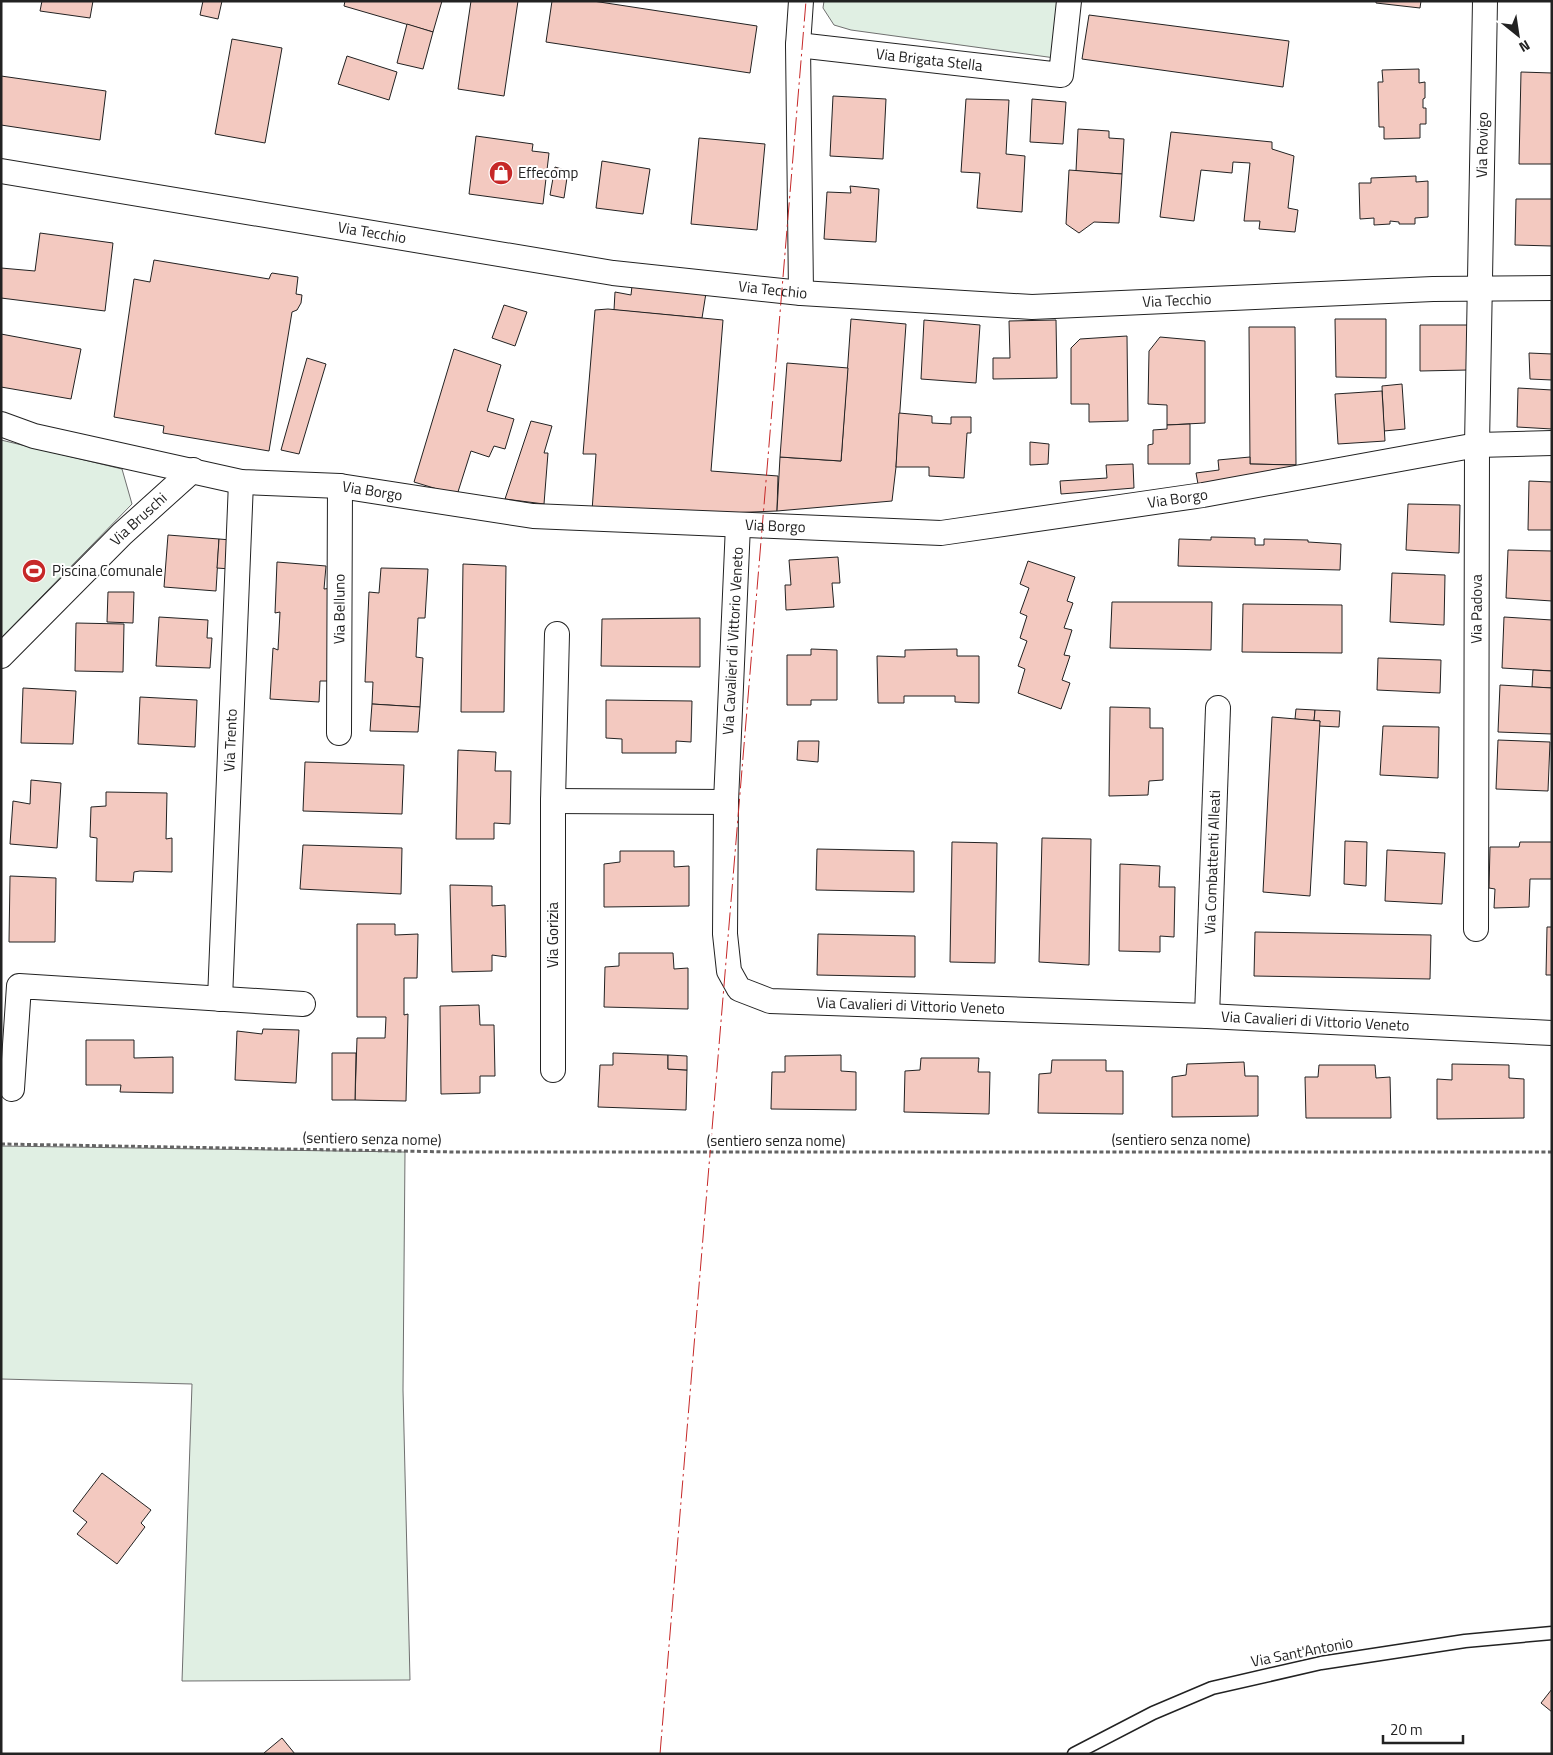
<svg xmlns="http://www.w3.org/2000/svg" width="1553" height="1755" viewBox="0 0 1553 1755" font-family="'Titillium Web',sans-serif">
	<rect width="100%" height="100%" fill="#fff"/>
	<!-- green -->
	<g fill="#e0efe3" stroke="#6f6f6f">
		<polygon points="824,1 1062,1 1055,58 851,30 834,25 823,8"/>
		<polygon points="1,440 122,469 132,504 1,638"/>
		<polygon points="1,1146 405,1152 403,1390 410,1680 182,1681 192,1384 1,1379"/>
	</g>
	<!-- building -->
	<g fill="#f3c9c0" stroke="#222">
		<polygon points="42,1 93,1 90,18 40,11"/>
		<polygon points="203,1 222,1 218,19 200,15"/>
		<polygon points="345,1 442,1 433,32 344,6"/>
		<polygon points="471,1 518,1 504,96 458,89"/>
		<polygon points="552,1 593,1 757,26 750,73 546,42"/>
		<polygon points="1376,1 1421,1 1420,8 1376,3"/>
		<polygon points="1089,15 1289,41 1283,87 1082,59"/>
		<polygon points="407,24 433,32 423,69 397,63"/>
		<polygon points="232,39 282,48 265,143 215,134"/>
		<polygon points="347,56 397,72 389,100 338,84"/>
		<polygon points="1419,69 1419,83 1425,82 1425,98 1423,99 1423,108 1426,108 1426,124 1420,124 1420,138 1384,139 1384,127 1379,127 1378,82 1383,82 1382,70"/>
		<polygon points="1521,72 1552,73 1552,164 1519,164"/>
		<polygon points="1,76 106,91 100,140 1,125"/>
		<polygon points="833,96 886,99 883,159 830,156"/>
		<polygon points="966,99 1009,100 1006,154 1025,156 1022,212 977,208 980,173 961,172"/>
		<polygon points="1032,99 1066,102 1063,144 1030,142"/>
		<polygon points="1078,129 1109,131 1109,138 1124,139 1122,174 1076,171"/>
		<polygon points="1171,132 1272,142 1272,149 1294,156 1288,208 1298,210 1295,232 1259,229 1260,221 1244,221 1250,163 1233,162 1232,173 1201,170 1194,221 1160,217"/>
		<polygon points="476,136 533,144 532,151 549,153 543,204 469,194"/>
		<polygon points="699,138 765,144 757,230 691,224"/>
		<polygon points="602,161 650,169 643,214 596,208"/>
		<polygon points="555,167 568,171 564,198 550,195"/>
		<polygon points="1069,170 1122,174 1119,223 1094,222 1079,233 1066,224"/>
		<polygon points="1416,176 1416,182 1428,181 1428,217 1415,218 1415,224 1399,224 1399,222 1390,221 1390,224 1374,225 1374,218 1360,219 1359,183 1371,183 1371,178"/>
		<polygon points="850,186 879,189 876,242 824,239 827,192 851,193"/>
		<polygon points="1516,199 1552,199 1552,246 1515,245"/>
		<polygon points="40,233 113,243 105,311 1,298 1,268 35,271"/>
		<polygon points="154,260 269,279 271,274 272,273 298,277 296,294 302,295 301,303 297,310 292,312 269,451 163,433 164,426 114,417 134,279 150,282"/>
		<polygon points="632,286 706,293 702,318 614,310 615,292 631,295"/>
		<polygon points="504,305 527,312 515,346 492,338"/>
		<polygon points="608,309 723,320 711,471 778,476 777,511 703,514 592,511 596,454 583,454 595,310"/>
		<polygon points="851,319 906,324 896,467 892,501 777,511 780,457 841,461"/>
		<polygon points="1335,319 1386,319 1386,378 1336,377"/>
		<polygon points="924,320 980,325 976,383 921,379"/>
		<polygon points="1056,320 1057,378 993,379 993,358 1010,358 1009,321"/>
		<polygon points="1420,325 1468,325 1468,370 1420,371"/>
		<polygon points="1249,327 1295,327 1296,465 1250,464"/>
		<polygon points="1,334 81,349 71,399 1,387"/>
		<polygon points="1127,336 1128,421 1089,422 1089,404 1071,404 1071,348 1080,339"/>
		<polygon points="1160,337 1205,341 1205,423 1167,425 1167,405 1148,404 1149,351"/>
		<polygon points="454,349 501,365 487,411 514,419 505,449 494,446 489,457 471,451 457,495 414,482"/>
		<polygon points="1529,353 1552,354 1552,380 1530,379"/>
		<polygon points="307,358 326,364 299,454 281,450"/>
		<polygon points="787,363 848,368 841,461 780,457"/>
		<polygon points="1402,384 1405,429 1384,431 1382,386"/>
		<polygon points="1518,388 1552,390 1552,429 1517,427"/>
		<polygon points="1382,391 1385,441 1338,444 1335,394"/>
		<polygon points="899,413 932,416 932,423 951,424 951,417 971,417 971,433 967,433 964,478 929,476 929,467 896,467"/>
		<polygon points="531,421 552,426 544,453 548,453 544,504 505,499"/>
		<polygon points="1190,424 1190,464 1148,464 1148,445 1153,444 1153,430 1167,429 1167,425"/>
		<polygon points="1030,442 1049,444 1048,464 1030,465"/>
		<polygon points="1250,457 1250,464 1296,465 1296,471 1198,484 1196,473 1219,470 1218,460"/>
		<polygon points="1133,464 1134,488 1061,494 1060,481 1107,478 1106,465"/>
		<polygon points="1529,481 1552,482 1552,530 1528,530"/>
		<polygon points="1408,504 1460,505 1459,553 1406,550"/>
		<polygon points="168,535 219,539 216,591 164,587"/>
		<polygon points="1211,537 1255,538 1255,545 1264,545 1264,539 1308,540 1308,542 1341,544 1340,570 1178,566 1179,539 1211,540"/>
		<polygon points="219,539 231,540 230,569 217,568"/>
		<polygon points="1508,550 1552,551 1552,601 1506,598"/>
		<polygon points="838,557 840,583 832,583 834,607 786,610 785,585 791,585 789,560"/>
		<polygon points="1028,561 1075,577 1067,601 1073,603 1064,628 1072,630 1064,655 1070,656 1062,680 1070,683 1061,709 1018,693 1025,669 1018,666 1027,641 1020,638 1027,616 1020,613 1029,588 1020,584"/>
		<polygon points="277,562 326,566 324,589 333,588 329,681 320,681 319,702 270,699 273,648 278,650 280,612 275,613"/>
		<polygon points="463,564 506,566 504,712 461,712"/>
		<polygon points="381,568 428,569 425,618 418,618 416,657 423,658 420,707 372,704 373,682 365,682 369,592 379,593"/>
		<polygon points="1392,573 1445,575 1444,625 1390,622"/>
		<polygon points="108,592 134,592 133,623 107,622"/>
		<polygon points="1112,602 1212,602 1211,650 1110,648"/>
		<polygon points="1243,604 1342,605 1342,653 1242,652"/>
		<polygon points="159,617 208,620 207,638 212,638 210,668 156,666"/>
		<polygon points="1504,617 1552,620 1552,671 1502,668"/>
		<polygon points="700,618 700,667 601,666 602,619"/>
		<polygon points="76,623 124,624 123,672 75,671"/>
		<polygon points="811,649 837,650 837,700 811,700 811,705 787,705 787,655 811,655"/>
		<polygon points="957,649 957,656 979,656 979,703 955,702 955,696 904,696 904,703 878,703 877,656 905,657 905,650"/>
		<polygon points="1378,658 1441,660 1440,693 1377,690"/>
		<polygon points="1533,670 1552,671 1552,688 1532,687"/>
		<polygon points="1500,685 1552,688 1552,734 1498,732"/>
		<polygon points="23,688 76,691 73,744 21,743"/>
		<polygon points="140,697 197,700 195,747 138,744"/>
		<polygon points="606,700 692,701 691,742 676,741 676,753 622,753 622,739 606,738"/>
		<polygon points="372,704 420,707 418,732 370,731"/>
		<polygon points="1110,707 1150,708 1150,728 1163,728 1163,780 1149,781 1148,795 1109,796"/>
		<polygon points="1296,709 1315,710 1314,721 1295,719"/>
		<polygon points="1315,710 1340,711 1339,727 1319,726 1320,721 1314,721"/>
		<polygon points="1272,717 1320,721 1310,896 1263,892"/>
		<polygon points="1383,726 1439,727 1438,778 1380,775"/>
		<polygon points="1498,740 1550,742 1548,791 1496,789"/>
		<polygon points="798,741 819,741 818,762 797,760"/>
		<polygon points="458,750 496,752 495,771 511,771 510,824 494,823 494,839 456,839"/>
		<polygon points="305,762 404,765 402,814 303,811"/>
		<polygon points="31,780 61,783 57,848 10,844 13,801 30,804"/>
		<polygon points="106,792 167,793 166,839 172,838 172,872 140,871 134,872 133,882 96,881 97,838 90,837 91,807 106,806"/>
		<polygon points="1042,838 1091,839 1089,965 1039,962"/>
		<polygon points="1345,841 1367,842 1366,886 1344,884"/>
		<polygon points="952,842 997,843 995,963 950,962"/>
		<polygon points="1520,842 1552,842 1552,879 1530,879 1529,907 1494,908 1495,889 1489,888 1490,847 1519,847"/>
		<polygon points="303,845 402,848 401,894 300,889"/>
		<polygon points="817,849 914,851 914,892 816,890"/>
		<polygon points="1387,850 1445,853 1442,904 1385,901"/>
		<polygon points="620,851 674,851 674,867 689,866 689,906 604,907 604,864 620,862"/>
		<polygon points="1120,864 1160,866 1159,887 1175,887 1174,937 1160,936 1160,952 1119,951"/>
		<polygon points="10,876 56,878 55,942 9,942"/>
		<polygon points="450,885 492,886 492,906 505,905 506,957 492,955 492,971 452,972"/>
		<polygon points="357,924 395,924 395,935 418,934 417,978 404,978 404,1015 408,1014 406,1101 355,1100 357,1038 385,1038 386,1017 357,1017"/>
		<polygon points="1547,927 1552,927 1552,975 1546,975"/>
		<polygon points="1255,932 1431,935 1430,979 1254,976"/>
		<polygon points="818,934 915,936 915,977 817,975"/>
		<polygon points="619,953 673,953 674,969 688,968 688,1009 604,1007 605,967 619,966"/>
		<polygon points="479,1005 480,1025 494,1025 495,1076 480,1076 480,1093 441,1094 440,1006"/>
		<polygon points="263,1029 299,1030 296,1083 235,1080 237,1031 262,1034"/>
		<polygon points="86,1040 134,1040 134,1058 173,1057 173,1093 120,1092 121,1085 86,1085"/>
		<polygon points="332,1053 356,1053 355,1100 332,1100"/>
		<polygon points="613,1053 668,1055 668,1069 687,1070 686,1110 598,1107 600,1065 613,1065"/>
		<polygon points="668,1055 687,1056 687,1070 668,1069"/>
		<polygon points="841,1055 841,1071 856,1072 856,1110 771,1109 772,1072 785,1072 785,1056"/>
		<polygon points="921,1058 979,1058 978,1072 990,1072 989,1114 904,1112 905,1071 920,1070"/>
		<polygon points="1052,1060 1106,1060 1106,1071 1123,1071 1123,1114 1038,1113 1039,1074 1051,1073"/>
		<polygon points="1244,1062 1245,1076 1258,1076 1258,1116 1172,1117 1172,1077 1186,1075 1187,1064"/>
		<polygon points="1452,1064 1509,1065 1509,1078 1524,1079 1524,1118 1437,1119 1437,1079 1452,1080"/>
		<polygon points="1319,1065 1375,1065 1376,1078 1390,1077 1391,1118 1306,1118 1305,1077 1318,1077"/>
		<polygon points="102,1473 151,1510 141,1523 145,1527 117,1564 77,1534 87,1522 73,1511"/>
		<polygon points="1552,1689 1552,1712 1541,1703"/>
		<polygon points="282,1738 295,1754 265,1754 264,1753"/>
	</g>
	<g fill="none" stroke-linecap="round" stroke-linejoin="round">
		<!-- lane casing -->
		<g stroke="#222" stroke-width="15">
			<polyline id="lane" points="1074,1754 1153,1713 1212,1688 1321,1663 1465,1641 1552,1633"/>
		</g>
		<!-- street casing -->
		<g stroke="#222" stroke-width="26">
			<g id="street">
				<polyline points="801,1 798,45 801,293"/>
				<path id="s1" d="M798 45 1061 75 1069 1"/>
				<path id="s2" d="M1 171 613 273 801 293 1032 307 1433 289 1552 288"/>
				<path id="s3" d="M1 424 34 436 241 482 340 486 533 516 941 533 1203 495 1477 445 1552 443"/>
				<path id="s4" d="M738 525 726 802 725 934 729 971 739 989 770 1001 1207 1016 1552 1033"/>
				<path id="s5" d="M1 656 122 534 193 470"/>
				<path id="s6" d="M339 733 340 486"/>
				<polyline points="553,801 726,802"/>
				<path id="s7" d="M1476 929 1477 445 1485 1"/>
				<path id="s8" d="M220 999 241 482"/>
				<path id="s9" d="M1207 1016 1218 708"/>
				<polyline points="553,1070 553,801 557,634"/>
				<polyline points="12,1089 19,986 303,1004"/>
			</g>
		</g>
		<!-- path -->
		<polyline stroke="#646464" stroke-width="3" stroke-dasharray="4 2.5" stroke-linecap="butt" points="1,1144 455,1152 1552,1152"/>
		<!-- lane -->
		<use href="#lane" stroke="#fff" stroke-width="12"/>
		<!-- street -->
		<use href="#street" stroke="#fff" stroke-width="24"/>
		<!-- power -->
		<polyline stroke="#c62828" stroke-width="1" stroke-dasharray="18 4 2.5 4" stroke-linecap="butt" points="660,1754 806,1"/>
	</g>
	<!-- icons -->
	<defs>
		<g id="shop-disc" transform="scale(1.25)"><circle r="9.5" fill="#c62828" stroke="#fff"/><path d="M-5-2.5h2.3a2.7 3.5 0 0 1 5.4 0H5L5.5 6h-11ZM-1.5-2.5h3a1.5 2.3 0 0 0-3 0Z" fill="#fff"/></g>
		<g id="stadium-disc" transform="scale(1.25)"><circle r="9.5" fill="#c62828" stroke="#fff"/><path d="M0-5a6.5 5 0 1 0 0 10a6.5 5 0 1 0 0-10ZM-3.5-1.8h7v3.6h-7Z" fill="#fff"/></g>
	</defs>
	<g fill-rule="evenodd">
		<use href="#shop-disc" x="501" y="173"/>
		<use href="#stadium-disc" x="34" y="571"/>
	</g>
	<g text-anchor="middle" stroke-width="4" stroke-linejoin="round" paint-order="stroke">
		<!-- street labels -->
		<g font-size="15" fill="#222" stroke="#fff">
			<text dy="5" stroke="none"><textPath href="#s1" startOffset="132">Via Brigata Stella</textPath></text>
			<text dy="5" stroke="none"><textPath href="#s7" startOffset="784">Via Rovigo</textPath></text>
			<text dy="5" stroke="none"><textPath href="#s2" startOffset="376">Via Tecchio</textPath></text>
			<text dy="5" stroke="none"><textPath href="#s2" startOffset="781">Via Tecchio</textPath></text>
			<text dy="5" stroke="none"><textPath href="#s2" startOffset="1186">Via Tecchio</textPath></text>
			<text dy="5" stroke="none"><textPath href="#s3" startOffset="379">Via Borgo</textPath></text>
			<text dy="5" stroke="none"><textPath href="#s3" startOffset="1189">Via Borgo</textPath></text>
			<text dy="5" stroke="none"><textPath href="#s5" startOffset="194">Via Bruschi</textPath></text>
			<text dy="5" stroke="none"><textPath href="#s3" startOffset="784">Via Borgo</textPath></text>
			<text dy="5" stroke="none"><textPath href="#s6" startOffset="124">Via Belluno</textPath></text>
			<text dy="5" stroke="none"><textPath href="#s7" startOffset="320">Via Padova</textPath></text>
			<text transform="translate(733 641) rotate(-87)" y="5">Via Cavalieri di Vittorio Veneto</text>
			<text dy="5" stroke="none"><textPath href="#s8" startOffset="259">Via Trento</textPath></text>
			<text dy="5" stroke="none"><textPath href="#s9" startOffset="154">Via Combattenti Alleati</textPath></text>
			<text transform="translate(553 935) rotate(-90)" y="5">Via Gorizia</text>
			<text dy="5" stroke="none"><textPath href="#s4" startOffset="641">Via Cavalieri di Vittorio Veneto</textPath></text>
			<text dy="5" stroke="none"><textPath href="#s4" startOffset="1046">Via Cavalieri di Vittorio Veneto</textPath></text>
			<text transform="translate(372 1139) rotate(1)" y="5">(sentiero senza nome)</text>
			<text x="1181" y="1145">(sentiero senza nome)</text>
			<text x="776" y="1146">(sentiero senza nome)</text>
			<text transform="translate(1302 1652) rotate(-11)" y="5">Via Sant'Antonio</text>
		</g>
		<!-- poi labels -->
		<g font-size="15" fill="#222" stroke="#fff" text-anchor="start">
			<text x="518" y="178">Effecomp</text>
			<text x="52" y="576">Piscina Comunale</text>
		</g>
	</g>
	<!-- border -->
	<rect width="1553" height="1755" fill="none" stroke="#222222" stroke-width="5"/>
	<!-- north arrow -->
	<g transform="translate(1518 35) rotate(150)" stroke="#ffffff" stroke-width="4" paint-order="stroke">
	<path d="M0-4L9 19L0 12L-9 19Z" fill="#222222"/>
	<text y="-8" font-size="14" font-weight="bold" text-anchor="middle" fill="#222222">N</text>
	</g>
	<!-- scale -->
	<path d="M1383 1735v8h80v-8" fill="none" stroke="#222222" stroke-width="2.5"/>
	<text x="1390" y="1735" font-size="15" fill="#222222" stroke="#ffffff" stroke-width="4" paint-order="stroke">20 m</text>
</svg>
